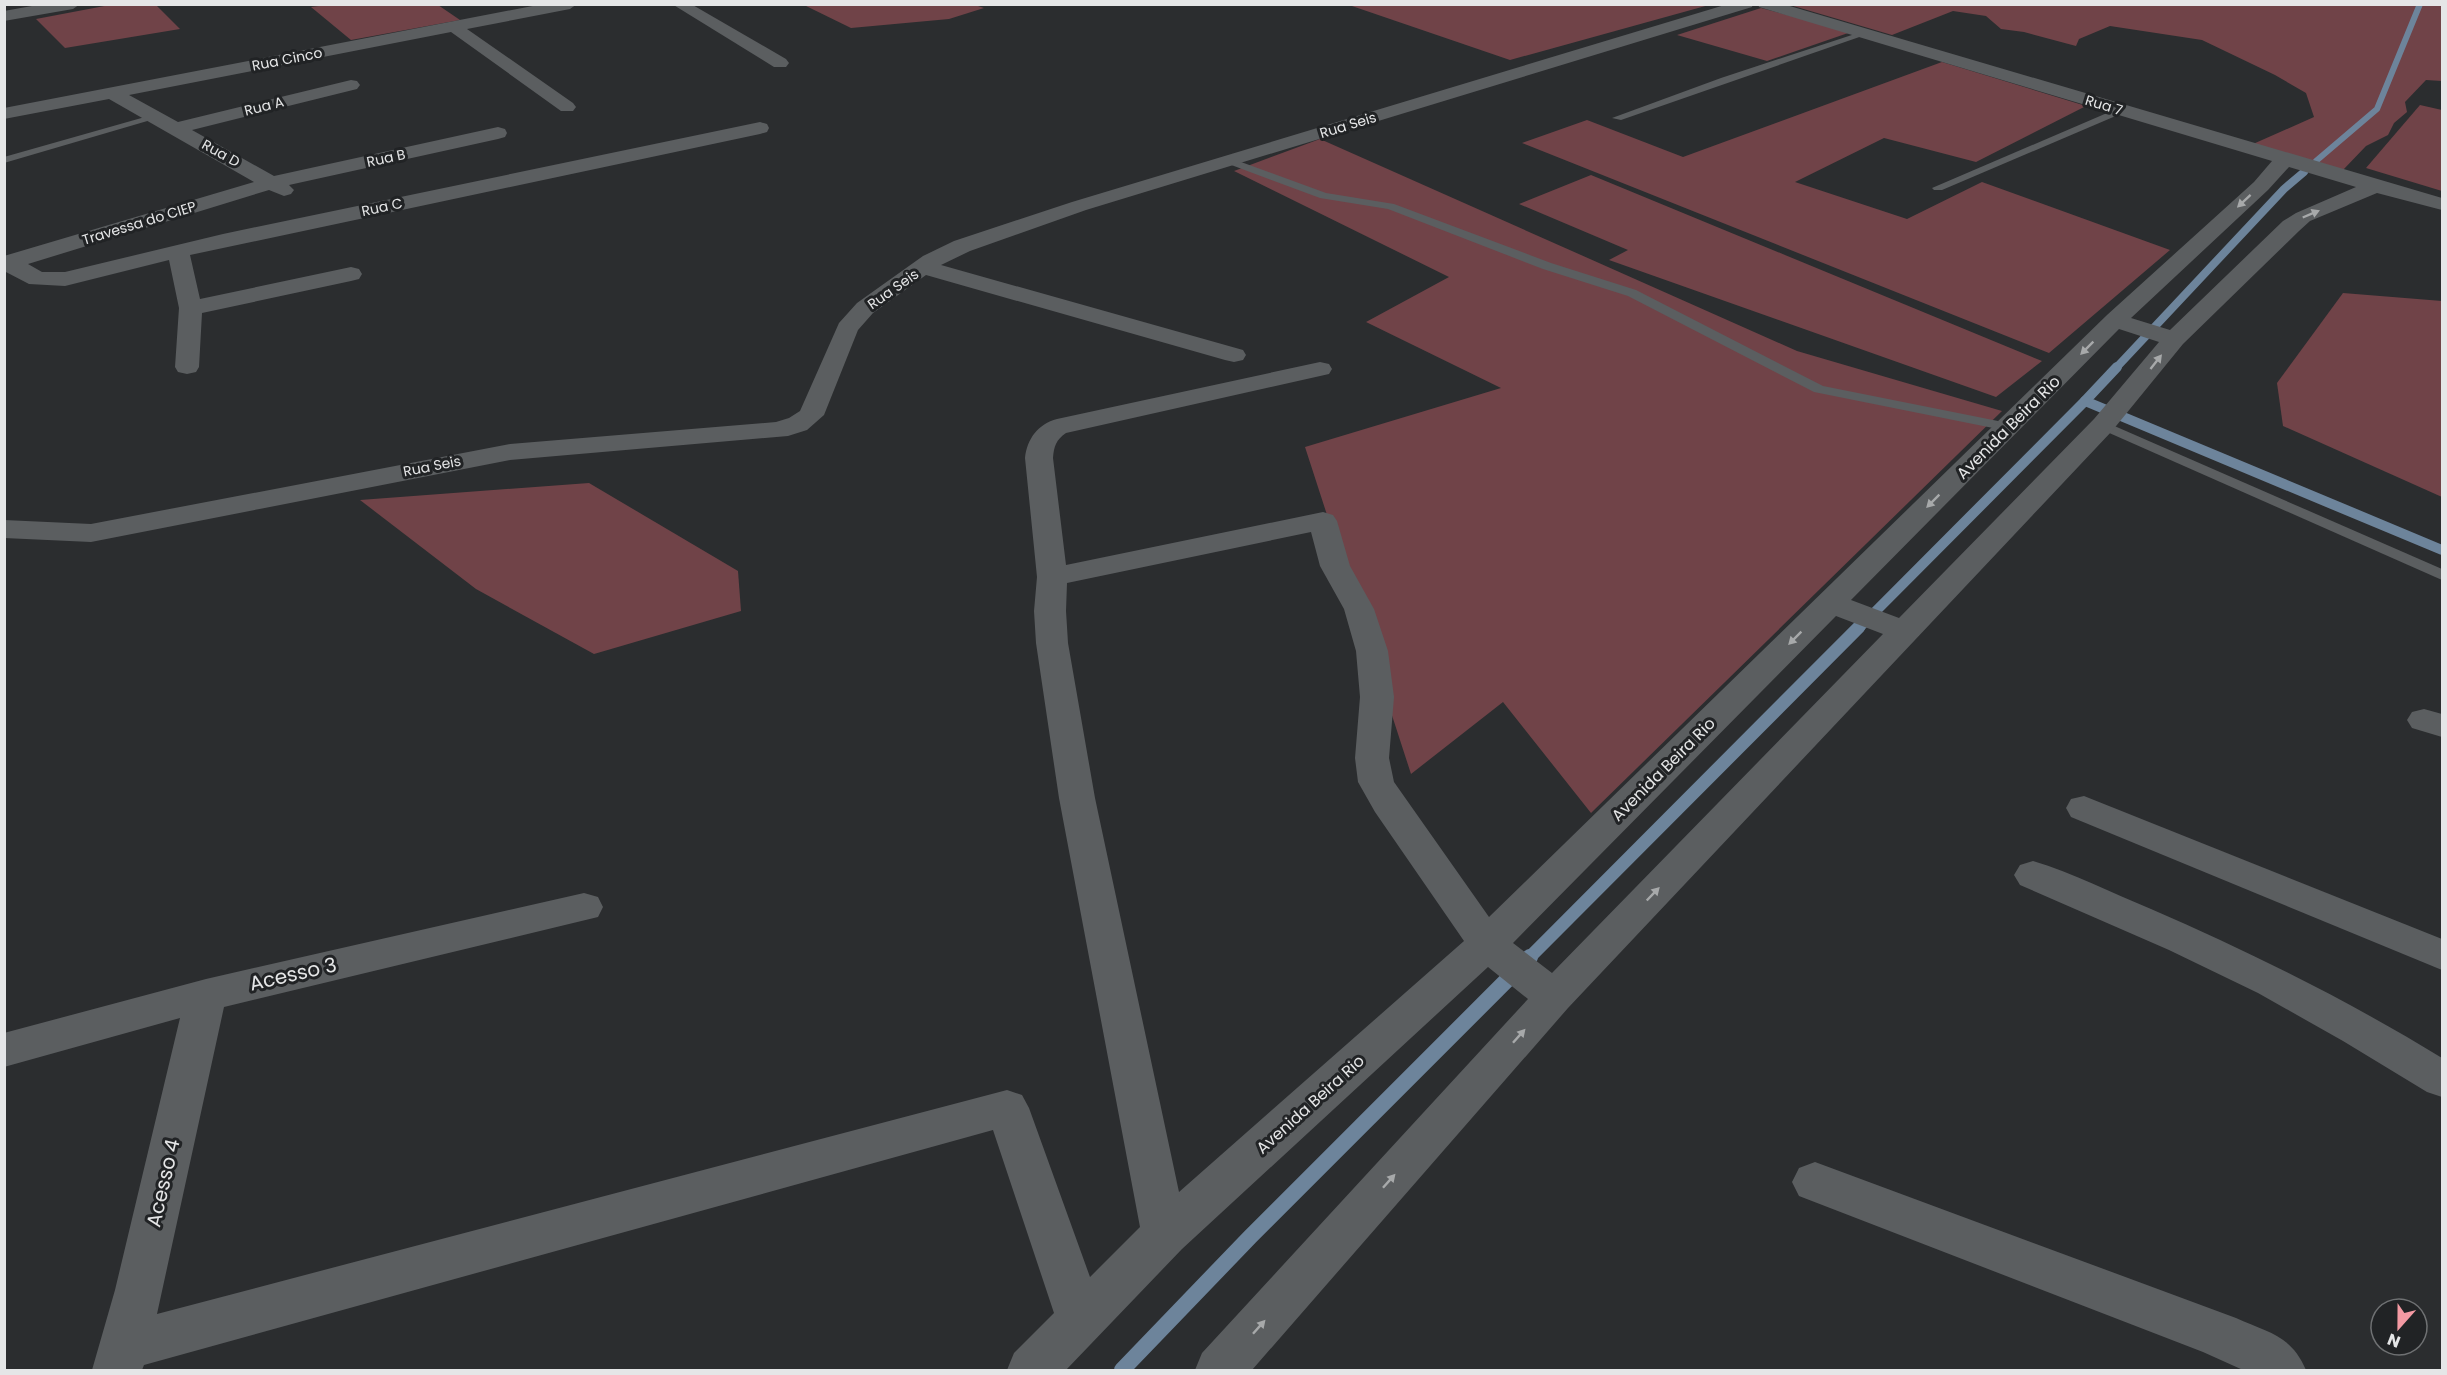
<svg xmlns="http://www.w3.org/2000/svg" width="2447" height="1375" viewBox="0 0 2447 1375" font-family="Poppins,sans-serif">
	<rect width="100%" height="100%" fill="#2b2d2f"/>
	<!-- green -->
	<g fill="#704348">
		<polygon points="115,4 156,5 180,29 65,48 36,19"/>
		<polygon points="1954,4 2442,5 2442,81 2426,80 2405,102 2407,112 2394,123 2388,135 2366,146 2343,170 2253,144 2314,117 2306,93 2275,75 2202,40 2110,26 2079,39 2076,46 2024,32 2001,29 1986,16 1953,11 1892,35 1790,5"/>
		<polygon points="326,5 438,5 460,20 351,40 311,7"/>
		<polygon points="975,5 984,8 949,19 851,28 804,5"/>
		<polygon points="1349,5 1709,5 1510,60"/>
		<polygon points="1761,8 1851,32 1767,61 1677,35"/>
		<polygon points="1942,62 2086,106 1976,162 1884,138 1795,182 1907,219 1982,182 2170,250 2049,353 1522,143 1587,120 1683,157"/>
		<polygon points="2420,105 2442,110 2442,191 2366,168"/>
		<polygon points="1320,139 1797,351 2002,411 1591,813 1503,702 1411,774 1305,447 1501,388 1366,322 1449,277 1234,171"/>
		<polygon points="1591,175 2042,361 1996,397 1609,260 1628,250 1519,204"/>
		<polygon points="2343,293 2442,301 2442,497 2283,426 2277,383"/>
		<polygon points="589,483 738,571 741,611 594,654 476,589 360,500"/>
	</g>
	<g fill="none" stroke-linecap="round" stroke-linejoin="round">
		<!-- stream-far4 -->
		<polyline stroke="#6d849b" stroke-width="6" points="2316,161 2377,109 2420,4"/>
		<!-- stream-far3 -->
		<polyline stroke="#6d849b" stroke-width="8" points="2116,368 2284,189 2304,172"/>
		<!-- stream-far2 -->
		<g stroke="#6d849b" stroke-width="10">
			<polyline points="2117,367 2085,401 2442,550"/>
			<polyline points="1858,629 2085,401"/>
		</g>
		<!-- stream-far1 -->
		<polyline stroke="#6d849b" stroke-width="13" points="1529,958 1859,627"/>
		<!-- stream -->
		<polyline stroke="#6d849b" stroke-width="16" points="1122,1370 1250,1237 1530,957"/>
		<!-- lane -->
		<g fill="#5b5e60" fill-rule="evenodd">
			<polygon points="1861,32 1868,34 1621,120 1612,118 1721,78"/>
			<polygon points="2121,107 2126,110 2125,112 1942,190 1934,190 1932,188"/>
			<polygon points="152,115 161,117 4,163 4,157"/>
			<polygon points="1230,158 1326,193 1394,204 1551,263 1636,290 1823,386 2008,423 2015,427 2008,431 1814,392 1628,296 1543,269 1388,209 1320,198 1226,163 1225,161"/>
			<polygon points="2103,421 2442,569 2442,580 2098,428 2096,425 2098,422"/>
		</g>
		<!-- street -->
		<g fill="#5b5e60" fill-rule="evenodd">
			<polygon points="43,4 80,4 73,9 4,21 4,11"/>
			<polygon points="543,4 577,4 570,9 467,29 573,103 576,107 573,111 561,111 451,32 129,95 178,122 351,80 357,81 360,85 357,89 192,130 274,176 498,127 505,129 507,133 505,137 498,139 289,185 294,190 291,194 284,196 269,190 28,264 42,272 65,272 223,234 760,122 767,124 769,128 767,132 760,134 190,255 200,299 351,267 359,269 362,274 359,279 351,281 202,313 199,367 196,372 187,374 178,372 175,367 179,308 169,260 65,286 29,284 4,271 4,256 254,182 109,99 4,119 4,108"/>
			<polygon points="672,4 691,4 786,59 789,63 786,67 774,67"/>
			<polygon points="1728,4 1753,4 1752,7 1086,210 970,251 941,265 1243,350 1246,355 1243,360 1234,362 1225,360 926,275 873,313 858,330 824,415 807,430 788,436 510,460 91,542 4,538 4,520 91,524 510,444 776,422 789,418 800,411 839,323 857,303 923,256 954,241 1072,202"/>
			<path d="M1758 4H1783L2442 198V210L2377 193 2310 221 2299 231 2183 344 2112 431 1568 1008 1252 1370H1195L1202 1353 1528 999 1488 967 1182 1249 1066 1370H1007L1014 1353 1054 1313 993 1130 144 1365 142 1370H92L115 1290 180 1018 4 1067V1033L206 979 584 893 598 897 603 907 598 917 224 1007 157 1314 1007 1090 1022 1095 1029 1108 1090 1277 1140 1227 1059 798 1036 643 1034 611 1037 577 1025 458C1027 439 1038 424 1057 419L1320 362 1329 364 1332 369 1329 374 1066 433C1056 440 1054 446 1053 458L1066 565 1323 512 1333 515 1337 521 1350 566 1374 609 1388 651 1394 697 1389 758 1394 782 1489 917 2107 315 2254 182 2272 161 1759 7ZM2289 167 2356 187 2296 213 2283 221 2170 330 2131 318 2268 190ZM2119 329 2159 342 2094 419 1899 618 1851 600ZM1311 532 1320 566 1344 609 1356 651 1360 697 1355 758 1358 782 1375 812 1464 941 1179 1192 1095 798 1068 643 1066 611 1067 583ZM1836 616 1883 634 1552 973 1513 943Z"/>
			<polygon points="2424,709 2442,714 2442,737 2412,728 2407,720 2412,712"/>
			<polygon points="2084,796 2442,939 2442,970 2071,817 2066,808 2071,799"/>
			<path d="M2033 861C2073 873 2112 893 2151 909 2252 953 2349 1001 2442 1058V1097L2427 1092 2343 1041 2258 993 2169 950 2020 885 2014 875 2020 865Z"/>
			<path d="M1815 1162 2236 1318C2269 1333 2291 1335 2306 1370H2243L2203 1352 1799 1196 1792 1182 1799 1168Z"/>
		</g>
	</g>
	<!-- one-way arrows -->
	<defs><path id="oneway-solid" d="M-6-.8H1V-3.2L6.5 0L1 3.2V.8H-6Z" transform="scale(1.5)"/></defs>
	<g fill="#a7a9aa">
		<use href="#oneway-solid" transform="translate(2244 201) rotate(137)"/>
		<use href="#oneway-solid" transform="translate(2311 214) rotate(-23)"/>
		<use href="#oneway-solid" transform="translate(2087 348) rotate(135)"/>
		<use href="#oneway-solid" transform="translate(2156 362) rotate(-52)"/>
		<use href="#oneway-solid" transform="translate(1933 501) rotate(135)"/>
		<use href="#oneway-solid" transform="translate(1795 638) rotate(135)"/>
		<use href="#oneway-solid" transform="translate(1653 894) rotate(-46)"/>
		<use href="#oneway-solid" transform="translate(1519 1036) rotate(-48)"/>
		<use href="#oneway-solid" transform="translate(1389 1181) rotate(-48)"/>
		<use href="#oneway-solid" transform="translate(1259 1327) rotate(-48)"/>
	</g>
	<g text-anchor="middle" stroke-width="6" stroke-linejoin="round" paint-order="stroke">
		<!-- far-street labels -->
		<g font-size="14" fill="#e5e6e7" stroke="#212325">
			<text transform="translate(287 59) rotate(-11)" y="5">Rua Cinco</text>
			<text transform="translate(2104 105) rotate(17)" y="5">Rua 7</text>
			<text transform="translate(264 106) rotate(-14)" y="5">Rua A</text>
			<text transform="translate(1348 125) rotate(-17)" y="5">Rua Seis</text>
			<text transform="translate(221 153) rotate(29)" y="5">Rua D</text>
			<text transform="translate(386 158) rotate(-12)" y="5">Rua B</text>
			<text transform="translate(382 207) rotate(-12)" y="5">Rua C</text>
			<text transform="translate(139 223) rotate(-17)" y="5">Travessa do CIEP</text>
			<text transform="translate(893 289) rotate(-35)" y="5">Rua Seis</text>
			<text transform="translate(432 466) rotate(-11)" y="5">Rua Seis</text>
		</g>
		<!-- street labels -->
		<g font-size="16" fill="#e5e6e7" stroke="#212325">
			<text transform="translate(2008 427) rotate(-45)" y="6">Avenida Beira Rio</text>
			<text transform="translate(1663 769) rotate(-45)" y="6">Avenida Beira Rio</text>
			<text transform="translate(1310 1104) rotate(-42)" y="6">Avenida Beira Rio</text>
		</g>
		<!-- near-street labels -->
		<g font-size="20" fill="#e5e6e7" stroke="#212325">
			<text transform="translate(293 974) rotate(-13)" y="7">Acesso 3</text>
			<text transform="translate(163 1183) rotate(-77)" y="7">Acesso 4</text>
		</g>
	</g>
	<!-- border -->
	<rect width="2447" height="1375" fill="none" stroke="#e5e6e7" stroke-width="12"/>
	<!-- north arrow -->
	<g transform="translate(2399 1327) rotate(201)"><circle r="28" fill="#212325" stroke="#6f7173" stroke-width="1.5"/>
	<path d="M0-4.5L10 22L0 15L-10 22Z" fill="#f49aa3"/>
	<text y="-9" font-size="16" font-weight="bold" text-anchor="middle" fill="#e5e6e7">N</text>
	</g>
</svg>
